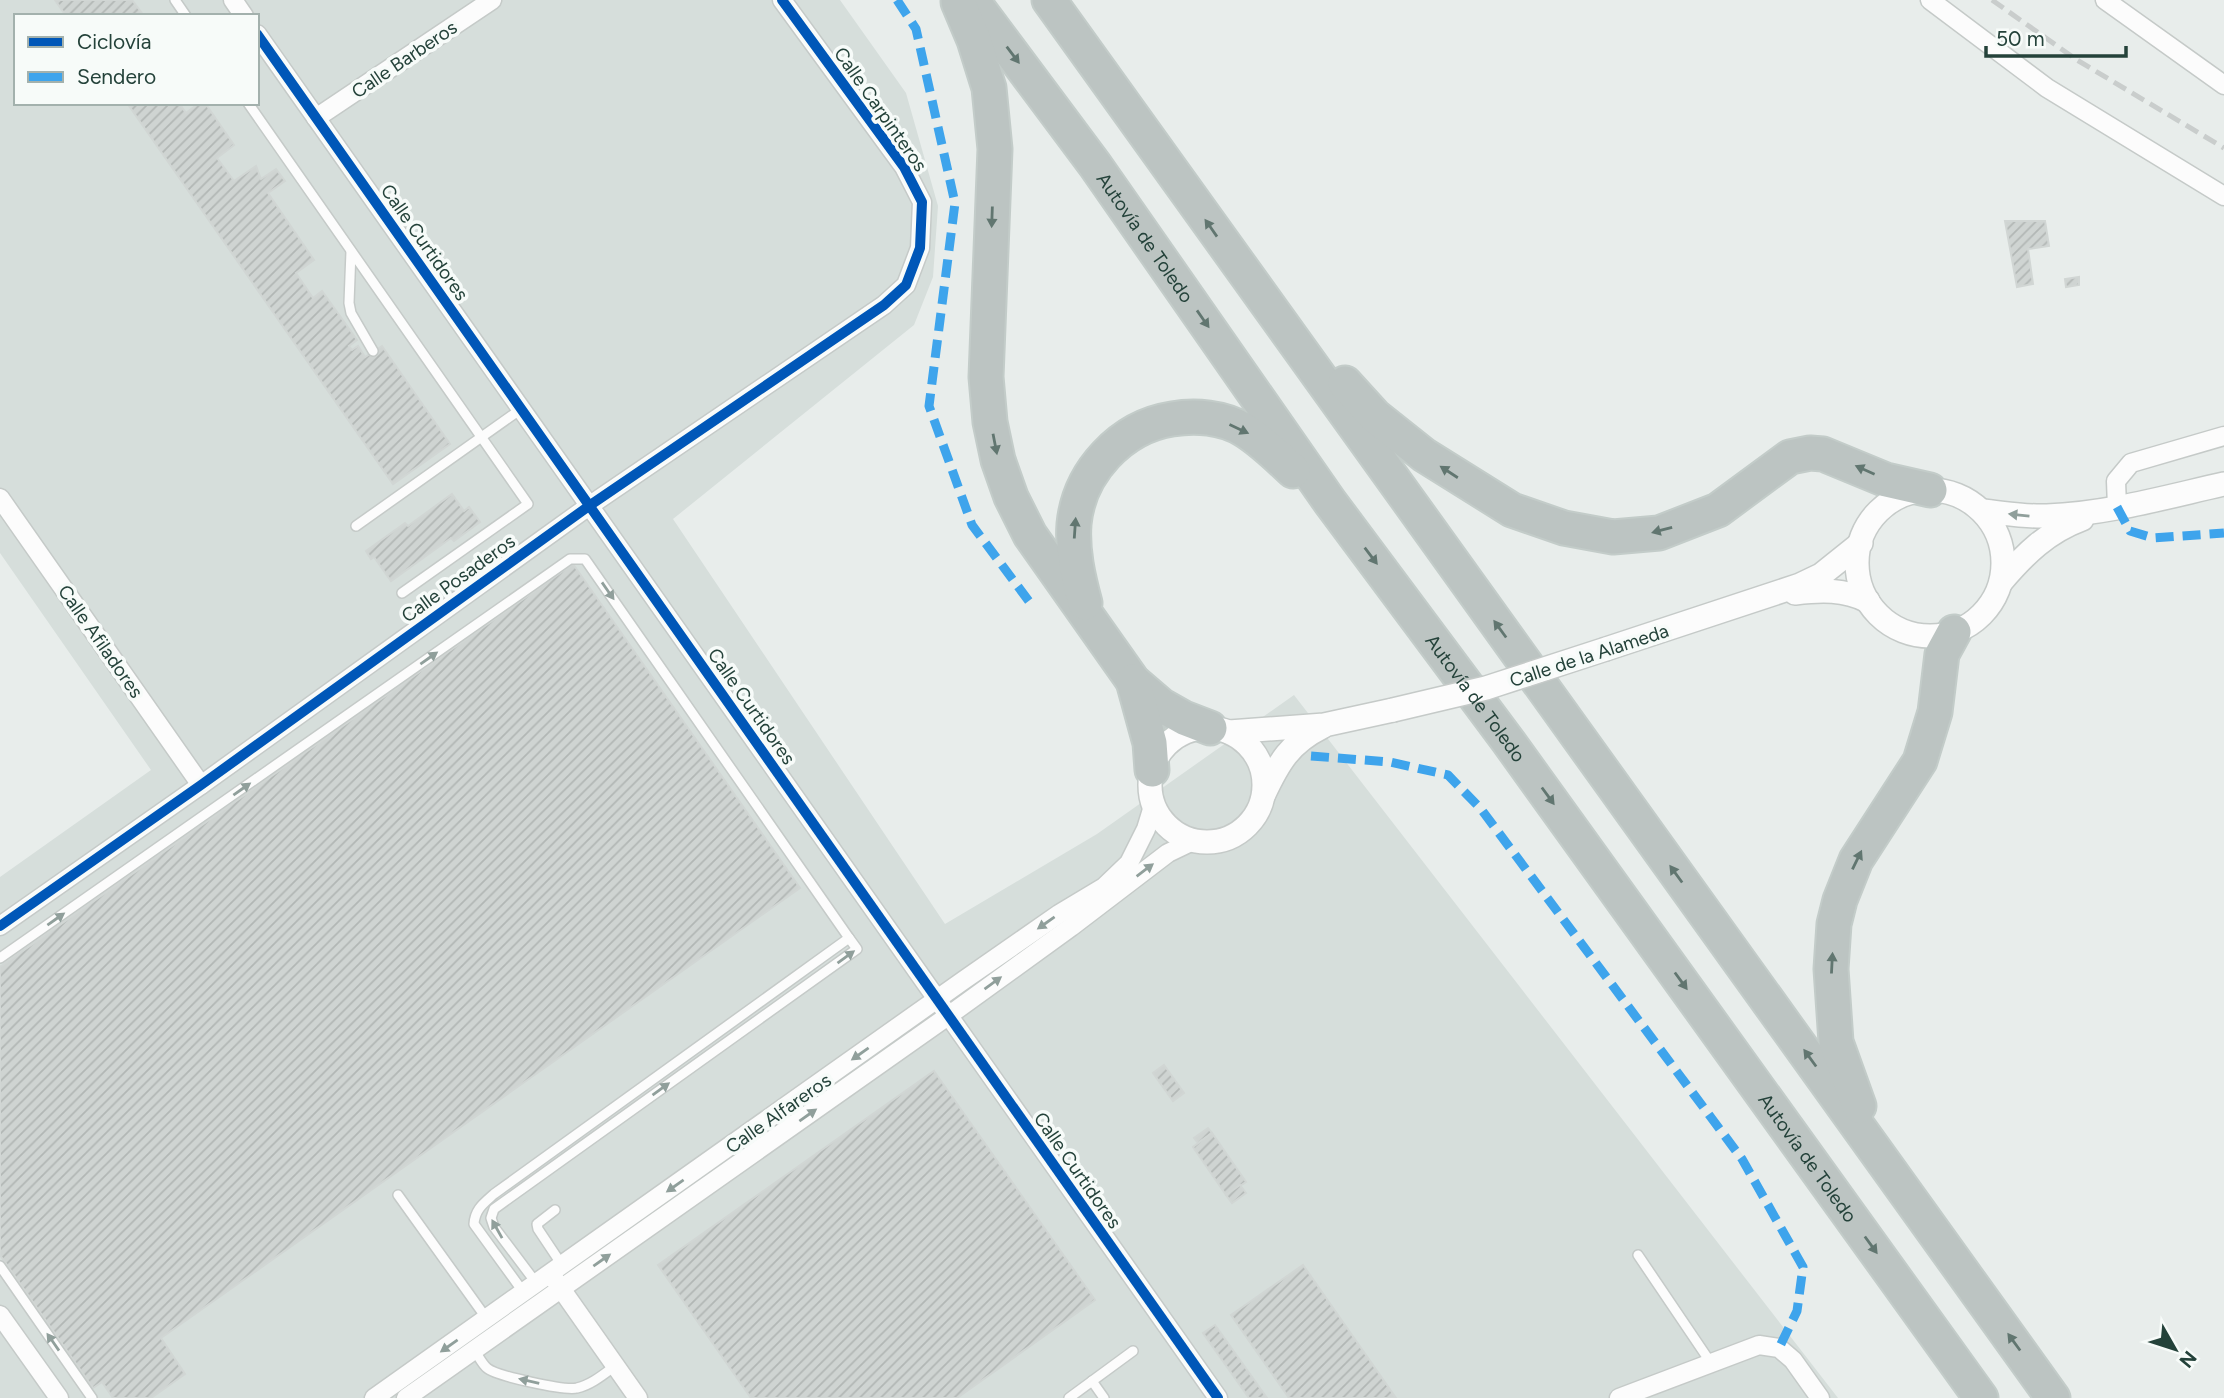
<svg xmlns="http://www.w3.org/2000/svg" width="2224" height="1398" viewBox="0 0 2224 1398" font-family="Figtree,sans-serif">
	<defs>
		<pattern id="building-hatch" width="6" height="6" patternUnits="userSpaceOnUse" patternTransform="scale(1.75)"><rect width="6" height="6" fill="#cfd4d2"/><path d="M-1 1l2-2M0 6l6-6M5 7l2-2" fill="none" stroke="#b2b7b5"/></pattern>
	</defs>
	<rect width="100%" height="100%" fill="#e8edeb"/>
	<!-- built -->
	<path fill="#d6dedb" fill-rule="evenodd" d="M0 0H840L906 93 938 206 933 277 914 325 673 519 945 924 1097 834 1294 695 1838 1398H0V877L151 770 0 553ZM16 16H257V103H16Z"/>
	<!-- building -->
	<g fill="url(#building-hatch)" stroke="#d1d6d4" stroke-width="2">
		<polygon points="55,0 132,0 144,16 66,16"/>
		<polygon points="127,103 179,103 186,113 199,103 205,103 234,145 217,158 234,181 256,166 261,179 276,169 285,181 268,193 314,260 296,273 313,298 322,291 357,340 349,346 352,350 358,346 365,357 382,346 450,444 393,484"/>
		<polygon points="2005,221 2045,221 2049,246 2028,249 2033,284 2017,287"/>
		<polygon points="2079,277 2079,285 2066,287 2065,279"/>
		<polygon points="452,494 464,511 469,507 480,522 454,541 451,538 391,581 374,557 371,559 366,551 405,523 408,526"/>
		<polygon points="573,564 800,888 161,1338 185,1374 151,1398 113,1398 102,1382 93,1388 0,1255 0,967"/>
		<polygon points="1164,1065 1184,1093 1173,1101 1153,1073"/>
		<polygon points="934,1071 1095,1300 957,1398 751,1398 658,1265"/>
		<polygon points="1208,1128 1212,1133 1198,1143 1194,1138"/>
		<polygon points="1212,1133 1246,1182 1226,1195 1193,1147"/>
		<polygon points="1240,1185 1246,1193 1232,1203 1226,1195"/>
		<polygon points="1303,1265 1396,1398 1289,1398 1231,1315"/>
		<polygon points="1215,1325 1267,1398 1249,1398 1203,1333"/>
	</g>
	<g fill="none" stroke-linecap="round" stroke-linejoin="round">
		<!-- service casing -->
		<g stroke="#c5cac8" stroke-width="12">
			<g id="service">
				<polyline points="175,0 186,16"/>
				<polyline points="248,103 528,504 402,593"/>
				<polyline points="351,251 349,303 351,313 373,351"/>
				<polyline points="356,526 521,409"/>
				<path d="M0 958 570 559H585L849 938 494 1194C484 1203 475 1209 474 1224L524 1293"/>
				<polyline points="398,1195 487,1319"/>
				<polyline points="555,1210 537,1224 538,1229 562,1265"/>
				<polyline points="1638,1255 1711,1363"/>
				<polyline points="0,1266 92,1398"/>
				<polyline points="537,1284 494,1227 491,1218 494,1209 857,949 849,938"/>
				<path d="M474 1350C478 1355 482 1364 487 1368 496 1376 565 1391 577 1388 591 1385 604 1374 615 1366"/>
				<polyline points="1092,1381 1104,1398"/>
				<polyline points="1069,1398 1133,1351"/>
			</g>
		</g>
		<!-- minor casing -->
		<g stroke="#c5cac8" stroke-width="21">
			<g id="minor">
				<polyline points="233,0 244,16"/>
				<polyline points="1930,0 2047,88 2224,196"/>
				<polyline points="2105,0 2224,85"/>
				<polyline points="257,34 1218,1398"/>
				<polyline points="316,118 492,0"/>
				<polyline points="0,498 201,785"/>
				<polyline points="2117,507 2116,481 2131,463 2224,436"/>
				<polyline points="0,926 201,785 589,506 884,305 906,285 920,248 922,202 904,167 782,0"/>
				<polyline points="555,1280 638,1398"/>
				<polyline points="0,1315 59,1398"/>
				<polyline points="374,1398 964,980 1059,914 1104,887 1129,863 1146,829 1153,806"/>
				<polyline points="406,1398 948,1016 1071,927 1168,853 1193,841"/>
				<polyline points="1619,1398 1759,1345 1779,1348 1793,1360 1820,1398"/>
			</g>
		</g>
		<!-- tertiary casing -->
		<g stroke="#c5cac8" stroke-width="26">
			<g id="tertiary">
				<circle cx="1930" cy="563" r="73"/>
				<path d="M1982 511C2004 513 2025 517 2047 516 2107 514 2166 497 2224 484"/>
				<path d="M2001 582C2025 554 2047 532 2082 519"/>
				<path d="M1795 593C1821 590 1844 589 1868 601"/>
				<polyline points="1606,649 1800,585 1821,575 1861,543"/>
				<circle cx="1207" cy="785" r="57"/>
				<polyline points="1229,732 1324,725 1393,710"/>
				<path d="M1264 794C1279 762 1290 743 1322 727"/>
			</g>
		</g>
		<!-- motorway casing -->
		<g stroke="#c3ccc9" stroke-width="37">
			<g id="motorway">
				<path id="s1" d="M972 0 1095 165 1330 502 1508 741 1981 1398"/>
				<polyline points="1049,0 2053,1398"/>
				<polyline points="958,2 974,40 989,88 995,149 986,377 990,422 998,460 1011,497 1030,535 1133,681 1161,705 1184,718 1210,728"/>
				<polyline points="1345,383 1375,416 1424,455 1512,510 1564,528 1613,537 1659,533 1718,510 1790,457 1810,453 1823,454 1886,480 1930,490"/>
				<path d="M1085 603C1078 577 1072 551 1074 524 1079 472 1121 427 1172 419 1195 415 1223 417 1244 430 1262 441 1278 457 1293 471"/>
				<polyline points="1133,681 1150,743 1152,770"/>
				<polyline points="1859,1106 1836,1042 1831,969 1834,924 1840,900 1856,860 1920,761 1935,712 1942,654 1954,632"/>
			</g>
		</g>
		<!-- service -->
		<use href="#service" stroke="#fcfcfc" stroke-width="9"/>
		<!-- minor -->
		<use href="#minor" stroke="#fcfcfc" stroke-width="18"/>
		<!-- tertiary -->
		<use href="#tertiary" stroke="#fcfcfc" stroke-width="23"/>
		<!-- motorway -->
		<use href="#motorway" stroke="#bcc4c2" stroke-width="33"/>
		<!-- rail -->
		<polyline stroke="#c9cdcc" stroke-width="5" stroke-dasharray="14 7" stroke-linecap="butt" points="1992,0 2077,60 2224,148"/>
		<!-- tertiary-bridge casing -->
		<g stroke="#c5cac8" stroke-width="26" stroke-linecap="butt">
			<polyline id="tertiary-bridge" points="1393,710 1486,688 1606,649"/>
		</g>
		<!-- tertiary-bridge -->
		<use href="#tertiary-bridge" stroke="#fcfcfc" stroke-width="23"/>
		<!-- quiet -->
		<g stroke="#3ea4ec" stroke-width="9" stroke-dasharray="18 9" stroke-linecap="butt">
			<polyline points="897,0 916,29 955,203 929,406 972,525 1031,604"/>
			<polyline points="2117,507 2130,531 2153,538 2224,533"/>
			<polyline points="1311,756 1390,762 1448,775 1481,809 1742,1159 1803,1267 1797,1311 1779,1348"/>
		</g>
		<!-- cycleway casing -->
		<g stroke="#f7fbf9" stroke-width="15">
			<g id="cycleway">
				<polyline points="257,34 1218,1398"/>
				<polyline points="0,926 201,785 589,506 884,305 906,285 920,248 922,202 904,167 782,0"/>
			</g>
		</g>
		<!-- cycleway -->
		<use href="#cycleway" stroke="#0057b8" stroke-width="10"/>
	</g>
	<!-- one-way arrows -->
	<defs><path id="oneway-solid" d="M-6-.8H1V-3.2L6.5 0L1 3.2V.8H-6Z" transform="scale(1.75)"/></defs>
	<g fill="#617670">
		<use href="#oneway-solid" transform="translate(1013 55) rotate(53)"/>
		<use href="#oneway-solid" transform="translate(992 217) rotate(92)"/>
		<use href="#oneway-solid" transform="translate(1211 228) rotate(-125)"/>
		<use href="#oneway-solid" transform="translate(1203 319) rotate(55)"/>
		<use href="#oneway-solid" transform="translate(1239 429) rotate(25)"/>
		<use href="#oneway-solid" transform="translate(995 444) rotate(79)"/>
		<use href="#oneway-solid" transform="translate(1865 470) rotate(-156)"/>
		<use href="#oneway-solid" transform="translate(1449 472) rotate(-147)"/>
		<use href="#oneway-solid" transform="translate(1075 528) rotate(-86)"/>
		<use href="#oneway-solid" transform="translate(1662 530) rotate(165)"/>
		<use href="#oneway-solid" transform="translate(1371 556) rotate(53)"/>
		<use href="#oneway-solid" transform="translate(1500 629) rotate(-126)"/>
		<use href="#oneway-solid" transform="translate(1548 796) rotate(54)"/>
		<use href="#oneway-solid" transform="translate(1857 860) rotate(-64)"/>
		<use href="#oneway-solid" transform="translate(1676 874) rotate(-126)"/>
		<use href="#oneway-solid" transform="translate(1832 963) rotate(-87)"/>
		<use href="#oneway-solid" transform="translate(1681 981) rotate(54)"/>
		<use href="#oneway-solid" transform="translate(1810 1058) rotate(-126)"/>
		<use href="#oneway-solid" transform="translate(1871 1245) rotate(54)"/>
		<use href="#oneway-solid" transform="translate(2014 1342) rotate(-126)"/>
	</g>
	<g fill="#909f9b">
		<use href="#oneway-solid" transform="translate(2019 515) rotate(-174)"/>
		<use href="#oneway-solid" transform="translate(608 591) rotate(55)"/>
		<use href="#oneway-solid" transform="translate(429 658) rotate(-35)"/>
		<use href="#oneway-solid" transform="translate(242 789) rotate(-35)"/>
		<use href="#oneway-solid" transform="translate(1145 870) rotate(-37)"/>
		<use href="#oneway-solid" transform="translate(56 919) rotate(-35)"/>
		<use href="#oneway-solid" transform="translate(1046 923) rotate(145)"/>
		<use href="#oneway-solid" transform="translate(846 957) rotate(-36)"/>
		<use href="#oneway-solid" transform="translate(993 983) rotate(-36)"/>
		<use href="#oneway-solid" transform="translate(860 1054) rotate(145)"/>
		<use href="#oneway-solid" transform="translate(661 1089) rotate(-36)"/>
		<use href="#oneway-solid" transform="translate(808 1115) rotate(-35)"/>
		<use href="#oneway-solid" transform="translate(675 1186) rotate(145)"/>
		<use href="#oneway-solid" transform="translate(497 1229) rotate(-119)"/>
		<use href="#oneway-solid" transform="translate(602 1260) rotate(-35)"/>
		<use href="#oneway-solid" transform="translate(53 1342) rotate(-125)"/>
		<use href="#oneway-solid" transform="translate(449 1346) rotate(145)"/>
		<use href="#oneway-solid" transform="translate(529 1381) rotate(-167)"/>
	</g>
	<g text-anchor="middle" stroke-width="7" stroke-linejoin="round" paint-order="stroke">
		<!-- street labels -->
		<g font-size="19" fill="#24423a" stroke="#f7fbf9">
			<text transform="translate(404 59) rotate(-34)" y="7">Calle Barberos</text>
			<text transform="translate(881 109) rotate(55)" y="7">Calle Carpinteros</text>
			<text dy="7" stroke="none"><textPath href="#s1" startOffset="294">Autovía de Toledo</textPath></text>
			<text transform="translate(425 242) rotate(55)" y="7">Calle Curtidores</text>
			<text transform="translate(458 578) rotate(-36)" y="7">Calle Posaderos</text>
			<text transform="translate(101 641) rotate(55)" y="7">Calle Afiladores</text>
			<text transform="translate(1589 655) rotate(-18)" y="7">Calle de la Alameda</text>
			<text dy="7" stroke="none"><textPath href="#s1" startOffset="861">Autovía de Toledo</textPath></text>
			<text transform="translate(752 706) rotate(55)" y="7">Calle Curtidores</text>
			<text transform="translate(778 1113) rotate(-35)" y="7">Calle Alfareros</text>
			<text dy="7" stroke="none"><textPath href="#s1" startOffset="1428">Autovía de Toledo</textPath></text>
			<text transform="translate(1078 1170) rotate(55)" y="7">Calle Curtidores</text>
		</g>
	</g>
	<!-- legend -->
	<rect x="14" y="14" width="245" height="91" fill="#f7fbf9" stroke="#a3b1ad" stroke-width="2"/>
	<rect x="28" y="37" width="35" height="10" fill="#0057b8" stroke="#a3b1ad" stroke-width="2"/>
	<text x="77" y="49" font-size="21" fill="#24423a">Ciclovía</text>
	<rect x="28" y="72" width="35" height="10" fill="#3ea4ec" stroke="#a3b1ad" stroke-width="2"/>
	<text x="77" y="84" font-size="21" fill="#24423a">Sendero</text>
	<!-- north arrow -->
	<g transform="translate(2175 1349) rotate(129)" stroke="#f7fbf9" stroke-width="5" paint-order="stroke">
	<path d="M0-5L12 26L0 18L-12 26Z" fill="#24423a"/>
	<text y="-10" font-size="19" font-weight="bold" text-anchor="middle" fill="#24423a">N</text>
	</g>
	<!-- scale -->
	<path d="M1986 46v10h140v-10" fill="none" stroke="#24423a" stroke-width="3.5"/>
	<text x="1996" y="46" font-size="21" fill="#24423a" stroke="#f7fbf9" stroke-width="5" paint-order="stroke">50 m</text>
</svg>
